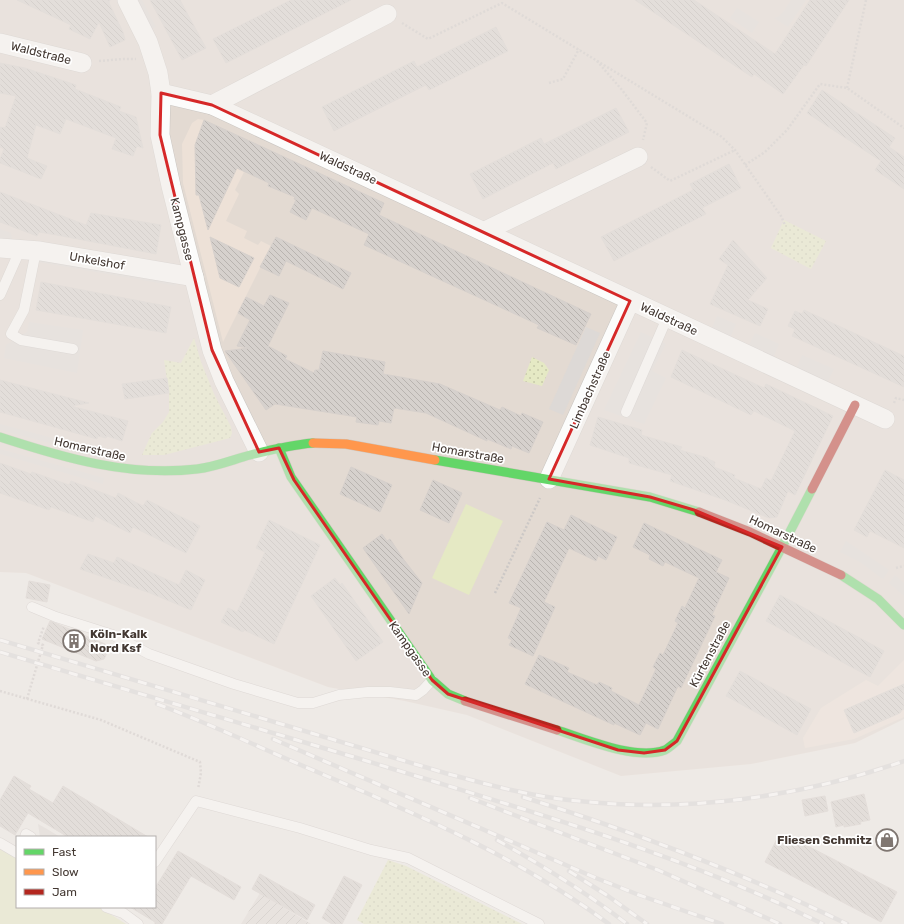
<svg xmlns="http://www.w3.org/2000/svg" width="904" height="924" viewBox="0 0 904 924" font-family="Rubik,sans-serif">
	<defs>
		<pattern id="industrial-furrows" width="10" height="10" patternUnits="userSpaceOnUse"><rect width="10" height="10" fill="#e1dbd7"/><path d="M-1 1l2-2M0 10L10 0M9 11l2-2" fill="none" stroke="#c2bdb9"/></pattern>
		<pattern id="park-dots" width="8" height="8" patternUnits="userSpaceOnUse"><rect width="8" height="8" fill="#e5e9c4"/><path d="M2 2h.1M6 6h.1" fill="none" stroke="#c6c9a9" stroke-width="1.8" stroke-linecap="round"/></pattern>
		<pattern id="building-back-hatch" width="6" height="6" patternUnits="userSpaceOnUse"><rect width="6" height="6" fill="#d6d1cd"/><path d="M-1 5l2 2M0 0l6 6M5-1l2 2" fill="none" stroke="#b9b4b0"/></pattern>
	</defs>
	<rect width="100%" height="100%" fill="#eeeae6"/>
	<!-- residential -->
	<polygon fill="#e3dad2" points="0,0 904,0 904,719 855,743 751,764 621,776 467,715 405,701 328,687 26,573 0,572"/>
	<!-- industrial -->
	<polygon fill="url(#industrial-furrows)" points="260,893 311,924 241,924"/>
	<!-- education -->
	<g fill="#ede1d7">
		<polygon points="198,119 204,120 244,139 231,166 244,172 235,190 239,194 226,221 247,231 244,238 258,245 261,241 271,246 223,342 183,183 182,144 192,123"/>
		<polygon points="904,660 904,717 854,739 805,748 803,738 821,708 866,680 878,686"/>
	</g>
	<!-- grass -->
	<g fill="#e5e9c4">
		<polygon points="466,504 503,521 469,595 432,578"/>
		<polygon points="0,848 17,858 17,907 99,907 126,924 0,924"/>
	</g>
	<!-- park -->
	<g fill="url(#park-dots)">
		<polygon points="784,220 826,241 811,269 771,248"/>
		<polygon points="194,338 201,362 214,394 231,427 232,433 230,438 164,455 142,455 152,433 163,422 169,412 169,393 164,360 181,363"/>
		<polygon points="532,357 544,363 549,370 542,386 523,381"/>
		<polygon points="388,860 406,866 522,924 364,924 357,920"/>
	</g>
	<!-- parking -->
	<g fill="#ddd9d6">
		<polygon points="137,0 142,0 156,27 151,29"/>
		<polygon points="791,0 806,0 788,27 774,18 778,17 784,11"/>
		<polygon points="737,8 759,22 752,33 730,18"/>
		<polygon points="0,229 11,233 13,245 0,242"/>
		<polygon points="39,257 177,281 176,286 38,262"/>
		<polygon points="717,316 736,324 730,338 711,330"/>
		<polygon points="29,322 83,330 77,373 4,358 6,345 27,332"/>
		<polygon points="586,327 600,333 563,415 549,409"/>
		<polygon points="641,332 666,344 652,371 666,378 644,424 604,410"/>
		<polygon points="755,333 779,344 773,358 748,347"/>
		<polygon points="802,355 834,369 827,383 796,369"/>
		<polygon points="0,424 101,451 100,456 0,430"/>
		<polygon points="0,449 104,478 103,484 0,454"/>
		<polygon points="846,541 889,570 883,579 860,562 840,552"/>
		<polygon points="895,575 904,583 904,596 889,583"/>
		<polygon points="38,824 47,829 60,837 40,837"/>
	</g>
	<!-- building -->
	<g fill="url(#building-back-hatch)" stroke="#d6d0cc">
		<polygon points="17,0 110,0 109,3 123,32 125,40 110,47 99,22 90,39 69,29 71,25"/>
		<polygon points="150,0 180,0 206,48 182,60"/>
		<polygon points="291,0 351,0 226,63 213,39"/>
		<polygon points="635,0 694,0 775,54 810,0 849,0 806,66 804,65 783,94 754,74 752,77"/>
		<polygon points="496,27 508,51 429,90 426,85 334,131 322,107 414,61 417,67"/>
		<polygon points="0,63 25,68 76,85 75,89 121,107 119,111 136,117 143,148 137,146 133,156 112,149 116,138 66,119 60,134 36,125 27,158 47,166 41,179 0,163 0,159 4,149 0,147 0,127 5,128 16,96 0,93"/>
		<polygon points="822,90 895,138 889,147 904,157 904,189 875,170 881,161 807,113"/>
		<polygon points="616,108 629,132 556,169 553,163 483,199 470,174 541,138 544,144"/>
		<polygon points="204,120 384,203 379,215 591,314 576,345 537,328 539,325 364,245 369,234 312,208 306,220 290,212 296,200 294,199 295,197 268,186 269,183 237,168 208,230 199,195 196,195 195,145"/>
		<polygon points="729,164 741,188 702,208 706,214 614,261 601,237 693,190 690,184"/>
		<polygon points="0,192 86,225 91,213 161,225 156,254 62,236 39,232 37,236 8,225 0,222"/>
		<polygon points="210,237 254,258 239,287 220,278"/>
		<polygon points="276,237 351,273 343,289 286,261 279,276 260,267"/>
		<polygon points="733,240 767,278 748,300 768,309 760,326 710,304 728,265 719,259"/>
		<polygon points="41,282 171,307 166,333 36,310"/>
		<polygon points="270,295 289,303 268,346 287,356 285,359 314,373 315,370 319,370 323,351 385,362 383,374 440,384 500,410 502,407 521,416 522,413 543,422 529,453 512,446 511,449 487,439 487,441 426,413 394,408 391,423 379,421 378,425 356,422 357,417 275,404 266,410 225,351 249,348 237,346 250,320 238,313 246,297 264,306"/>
		<polygon points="804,310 904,356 904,387 792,336 795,329 788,326 795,311 802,314"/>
		<polygon points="682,350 764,388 766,384 833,416 795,495 788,491 777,517 769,518 725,500 670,481 672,475 629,463 629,458 590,445 598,417 642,430 641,435 682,447 680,450 708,458 708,459 715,462 714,467 735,475 734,478 761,489 766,478 771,481 795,431 754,411 751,415 671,377"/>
		<polygon points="167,378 169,393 125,399 122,384"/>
		<polygon points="0,380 89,403 71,406 128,421 122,441 107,436 106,438 98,436 97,439 0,412"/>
		<polygon points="0,463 31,474 32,472 69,485 71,481 116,498 118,493 143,506 147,500 200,526 186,553 133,527 130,533 95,516 93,522 51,507 49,510 0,493"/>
		<polygon points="351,467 392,485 380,512 340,494"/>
		<polygon points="885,470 904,480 904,548 870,531 867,537 854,530"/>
		<polygon points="433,480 462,493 449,523 420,510"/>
		<polygon points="571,515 617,537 606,560 598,556 596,561 569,548 544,602 555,607 533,656 509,645 512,640 508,638 521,608 509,603 547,522 564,530"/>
		<polygon points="269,520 320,545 274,644 244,630 243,632 221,622 228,608 237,612 265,552 256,548"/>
		<polygon points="644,523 722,560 716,572 729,578 712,615 715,616 681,688 678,686 658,729 646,723 640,735 614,723 614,725 525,684 539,655 569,668 567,672 597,685 599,682 612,688 611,691 639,705 656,669 653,667 660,653 663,655 678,623 675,621 682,606 685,608 699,578 665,562 663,566 649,559 650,555 633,547"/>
		<polygon points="382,534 387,541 390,539 404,560 422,583 409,614 363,548"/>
		<polygon points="88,554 114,563 117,557 179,585 186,570 205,580 191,610 150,593 80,569"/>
		<polygon points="335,578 340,585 342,583 383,642 356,661 311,596"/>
		<polygon points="29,581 50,585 47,602 26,598"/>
		<polygon points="780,595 884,651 870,677 766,621"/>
		<polygon points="50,621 105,644 108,651 104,659 96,661 42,639"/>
		<polygon points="740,671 811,709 797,735 726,696"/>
		<polygon points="904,684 904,709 902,710 900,713 854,733 844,710"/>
		<polygon points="14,776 31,786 29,789 53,803 63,786 148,837 68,837 28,813 15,835 0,826 0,800"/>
		<polygon points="864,794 870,820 860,822 861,824 844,827 844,825 836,827 831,802"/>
		<polygon points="825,796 828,811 805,816 802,800"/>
		<polygon points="778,837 795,845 798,841 897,892 881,922 765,862"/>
		<polygon points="178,851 241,887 234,900 191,876 162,924 155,924 155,922 130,907 155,907 155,888"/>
		<polygon points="260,874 315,905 307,920 252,889"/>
		<polygon points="344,876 362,885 342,924 332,924 322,918"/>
	</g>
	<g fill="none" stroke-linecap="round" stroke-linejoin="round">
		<!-- lane casing -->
		<g stroke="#cac6c2" stroke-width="11">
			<g id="lane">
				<polyline points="36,251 24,310 11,334 21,340 73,349"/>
				<polyline points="0,295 20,250"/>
				<polyline points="626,412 667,318"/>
				<polyline points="32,607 56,617 113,635 149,654 234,684 298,703 313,703 339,695 368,692 390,692 416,695 423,690 432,680"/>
				<polyline points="25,837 26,834 31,837"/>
				<polyline points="0,843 17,853"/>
				<polyline points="155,862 196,801 300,828 371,850 408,858 539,924"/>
				<polyline points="106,907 123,913 138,924"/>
			</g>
		</g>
		<!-- street casing -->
		<g stroke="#cac6c2" stroke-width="20">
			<g id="street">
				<polyline points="127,0 148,42 158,73 161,93 160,135 171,186 212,350 224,381 259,452"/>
				<polyline points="0,43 82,63"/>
				<polyline points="161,93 212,105 885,419"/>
				<polyline points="212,105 387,14"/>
				<polyline points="485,231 638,157"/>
				<polyline points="0,248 40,251 194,277"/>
				<polyline points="549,479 630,301"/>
			</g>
		</g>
		<!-- fast casing -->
		<g stroke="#cfc6be" stroke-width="10">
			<g id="fast">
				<path d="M0 437C64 458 129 477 197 469 215 467 232 460 250 455 270 450 291 445 313 443"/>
				<polyline points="279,448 291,477 432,680 448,694 465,701"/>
				<polyline points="435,460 650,497 699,512"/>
				<polyline points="841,575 878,599 904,625"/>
				<path d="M557 730C585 739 636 761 665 750 669 748 673 744 677 741L782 547 812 489"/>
			</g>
		</g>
		<!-- slow casing -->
		<g stroke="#cfc6be" stroke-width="10">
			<polyline id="slow" points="313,443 346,444 435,460"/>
		</g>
		<!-- jam casing -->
		<g stroke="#cfc6be" stroke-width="10">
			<g id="jam">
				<polyline points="812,489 855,405"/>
				<polyline points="699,512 750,532 841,575"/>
				<polyline points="465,701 557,730"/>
			</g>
		</g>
		<!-- path -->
		<g stroke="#ccc8c6" stroke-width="2.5" stroke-dasharray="2 2" stroke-linecap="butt">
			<polyline points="402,23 428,39 502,3 722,137 735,150 781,216 785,225"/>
			<polyline points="99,61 123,59 136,59"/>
			<polyline points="597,61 622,90 647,123 643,140"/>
			<polyline points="549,83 563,79 579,49"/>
			<polyline points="847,88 866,0"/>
			<polyline points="745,165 765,152 787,130 820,84 847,88 904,128"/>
			<polyline points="651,167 670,181 735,150"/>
			<polyline points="894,403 896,398 904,400"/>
			<polyline points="896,568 904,566"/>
			<polyline points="495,593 540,498"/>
			<polyline points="0,691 101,720 200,762 201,773 198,789"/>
			<polyline points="27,699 43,645 38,643 44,626"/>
		</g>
		<!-- lane -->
		<use href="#lane" stroke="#fcfcfb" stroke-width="10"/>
		<!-- street -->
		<use href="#street" stroke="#fcfcfb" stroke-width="19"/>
		<!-- fast -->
		<use href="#fast" stroke="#63d668" stroke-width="9"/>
		<!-- slow -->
		<use href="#slow" stroke="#ff974d" stroke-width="9"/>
		<!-- jam -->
		<use href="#jam" stroke="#b3261e" stroke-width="9"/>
		<!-- rail casing -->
		<g stroke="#d8d7d7" stroke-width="4.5">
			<g id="rail">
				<path d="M0 640 445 773C489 785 533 797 579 801 687 813 801 797 904 761"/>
				<path d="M0 652C146 696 293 738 439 783 569 823 700 863 823 924"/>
				<path d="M157 704C213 725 267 751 322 774 421 816 522 859 609 924"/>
				<polyline points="273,739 596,878 639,895 722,924"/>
				<path d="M523 797C634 832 743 873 847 924"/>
				<polyline points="470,798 658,870 780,924"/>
				<path d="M497 840C543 866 586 892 627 924"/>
				<polyline points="569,871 608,896 647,924"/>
			</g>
		</g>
		<!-- rail -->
		<use href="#rail" stroke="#fff" stroke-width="3" stroke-dasharray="9" stroke-linecap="butt"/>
	</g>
	<!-- marked area -->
	<path d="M0 0H904V924H0ZM161 93 212 105 630 301 549 479 650 497 694 510 782 547 677 741 665 750 644 753 618 750 448 694 432 680 294 480 279 448 259 452 212 350 160 135Z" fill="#eeeae6" fill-opacity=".55" fill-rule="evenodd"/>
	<path fill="none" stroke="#d62828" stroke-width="3" stroke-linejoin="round" d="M161 93 212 105 630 301 549 479 650 497 694 510 782 547 677 741 665 750 644 753 618 750 448 694 432 680 294 480 279 448 259 452 212 350 160 135Z"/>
	<!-- icons -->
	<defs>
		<g id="building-ring" transform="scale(1.15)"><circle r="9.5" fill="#fff" stroke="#7f7671" stroke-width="1.5"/><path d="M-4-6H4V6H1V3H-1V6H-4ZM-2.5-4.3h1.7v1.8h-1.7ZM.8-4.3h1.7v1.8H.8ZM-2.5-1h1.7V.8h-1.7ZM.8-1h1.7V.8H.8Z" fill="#7f7671"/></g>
		<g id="shop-ring" transform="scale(1.15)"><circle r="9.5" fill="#fff" stroke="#7f7671" stroke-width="1.5"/><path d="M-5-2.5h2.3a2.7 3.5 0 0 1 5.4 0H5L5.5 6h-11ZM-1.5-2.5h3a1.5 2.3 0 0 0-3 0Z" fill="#7f7671"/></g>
	</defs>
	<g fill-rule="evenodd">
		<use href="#building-ring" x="74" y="641"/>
		<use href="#shop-ring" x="887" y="840"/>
	</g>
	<g text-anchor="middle" stroke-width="3.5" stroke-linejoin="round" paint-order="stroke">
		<!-- street labels -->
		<g font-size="12" fill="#433832" stroke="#fff">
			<text transform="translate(41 53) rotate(14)" y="4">Waldstraße</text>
			<text transform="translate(348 168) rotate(25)" y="4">Waldstraße</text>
			<text transform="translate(182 229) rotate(76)" y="4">Kampgasse</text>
			<text transform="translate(97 261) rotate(10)" y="4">Unkelshof</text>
			<text transform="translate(669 319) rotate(25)" y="4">Waldstraße</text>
			<text transform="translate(590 390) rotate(-66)" y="4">Limbachstraße</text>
			<text transform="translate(90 449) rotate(13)" y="4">Homarstraße</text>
			<text transform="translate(468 453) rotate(10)" y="4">Homarstraße</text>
			<text transform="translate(783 534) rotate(25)" y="4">Homarstraße</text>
			<text transform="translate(410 649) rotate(55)" y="4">Kampgasse</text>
			<text transform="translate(710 654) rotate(-62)" y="4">Kürtenstraße</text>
		</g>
		<!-- poi labels -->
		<g font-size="12" font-weight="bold" fill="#433832" stroke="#fff" text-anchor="start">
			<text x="90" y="638">Köln-Kalk<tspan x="90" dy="14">Nord Ksf</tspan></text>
			<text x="872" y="844" text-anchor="end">Fliesen Schmitz</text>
		</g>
	</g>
	<!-- legend -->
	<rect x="16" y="836" width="140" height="72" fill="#ffffff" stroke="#b4afad"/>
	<rect x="24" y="849" width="20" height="6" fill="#63d668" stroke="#b4afad"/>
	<text x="52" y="856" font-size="12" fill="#433832">Fast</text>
	<rect x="24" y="869" width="20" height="6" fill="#ff974d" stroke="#b4afad"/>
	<text x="52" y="876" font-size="12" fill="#433832">Slow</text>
	<rect x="24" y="889" width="20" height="6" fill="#b3261e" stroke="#b4afad"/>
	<text x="52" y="896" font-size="12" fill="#433832">Jam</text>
</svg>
